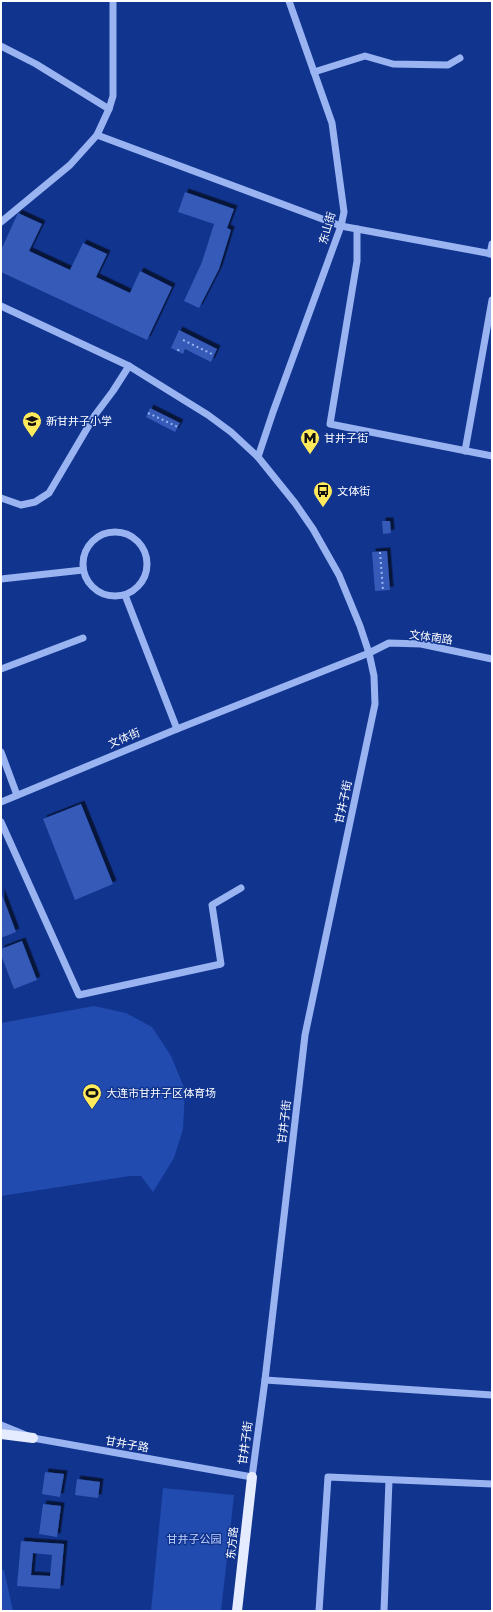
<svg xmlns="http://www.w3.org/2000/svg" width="493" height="1612" viewBox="0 0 493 1612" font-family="Rubik,'Noto Sans SC',sans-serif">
	<defs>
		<filter id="shadow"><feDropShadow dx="3.5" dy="-3.5" stdDeviation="0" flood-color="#0009"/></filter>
	</defs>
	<rect width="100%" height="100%" fill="#11348f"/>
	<!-- green -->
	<g fill="#224baf">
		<polygon points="94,1006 126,1013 152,1027 171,1056 185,1090 183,1129 174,1158 153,1192 141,1176 130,1176 1,1196 1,1023"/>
		<polygon points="163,1488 234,1495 221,1611 151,1611"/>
		<polygon points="1,1569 4,1570 13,1611 1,1611"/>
	</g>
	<!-- building -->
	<g fill="#345ab7" fill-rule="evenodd" filter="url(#shadow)">
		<polygon points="185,192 234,209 227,228 231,230 219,269 199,308 184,301 202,262 214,224 178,212"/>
		<polygon points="18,213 42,224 29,251 70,270 83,243 107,254 96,277 130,293 140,271 172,287 147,340 1,272 1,250"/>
		<polygon points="179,330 217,349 211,362 185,349 183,354 171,348"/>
		<polygon points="150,408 180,423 175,432 146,417"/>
		<polygon points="382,521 390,521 391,533 383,534"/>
		<polygon points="387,551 390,590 375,591 372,552"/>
		<polygon points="81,804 113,884 75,900 43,819"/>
		<polygon points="1,892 16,932 1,938"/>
		<polygon points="22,941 37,980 14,989 1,955 1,949"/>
		<polygon points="45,1472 64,1474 60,1497 42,1494"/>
		<polygon points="77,1479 100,1482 98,1498 75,1495"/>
		<polygon points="43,1504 61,1506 57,1537 39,1534"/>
		<path d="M21 1541 64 1544 60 1589 17 1586ZM33 1553 52 1555 50 1576 31 1575Z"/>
	</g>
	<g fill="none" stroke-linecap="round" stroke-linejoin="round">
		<!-- path -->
		<g stroke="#9ab4f2" stroke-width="2" stroke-dasharray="2 3" stroke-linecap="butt">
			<polyline points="183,340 214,355"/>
			<polyline points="178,351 179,348"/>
			<polyline points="148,413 178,427"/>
			<polyline points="380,552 383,590"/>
		</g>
		<!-- minor -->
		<g stroke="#9ab4f2" stroke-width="7">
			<polyline points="1,46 36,64 109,109"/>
			<polyline points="314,72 365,56 393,64 448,65 460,58"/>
			<polyline points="97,135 341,226 492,254"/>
			<polyline points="1,222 70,165 97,135 109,109 113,96 113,1"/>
			<polyline points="357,229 357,261 330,424 492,456"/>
			<polyline points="490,254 492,244"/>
			<polyline points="1,306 129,366 208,415 231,432 258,457 295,503 313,529 339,575 360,626 369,653 374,676 375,704 305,1035 265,1380 252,1477 33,1438 1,1425"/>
			<polyline points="465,451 492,300"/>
			<polyline points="258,457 273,412 341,226 344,212 332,123 289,1"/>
			<polyline points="1,498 21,505 35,502 49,493 95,415 113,391 129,366"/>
			<circle cx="115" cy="564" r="32"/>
			<polyline points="1,579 83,570"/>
			<polyline points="125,595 177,729"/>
			<polyline points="1,669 83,638"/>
			<polyline points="1,752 17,795"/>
			<polyline points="1,802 177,729 369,653 389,643 421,644 492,659"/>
			<polyline points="1,822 79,995 221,964 212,905 241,888"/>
			<polyline points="265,1380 492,1395"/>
			<polyline points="319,1611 328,1477 492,1484"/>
			<polyline points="384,1611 389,1480"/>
		</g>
		<!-- major -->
		<g stroke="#e6ecff" stroke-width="10">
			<polyline points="1,1434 33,1438"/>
			<polyline points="237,1611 252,1477"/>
		</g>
	</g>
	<!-- icons -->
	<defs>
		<g id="school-pin" transform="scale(1)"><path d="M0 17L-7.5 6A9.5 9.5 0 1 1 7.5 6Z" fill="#ffea5c" stroke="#11348f"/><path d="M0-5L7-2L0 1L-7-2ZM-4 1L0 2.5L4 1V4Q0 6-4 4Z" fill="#111"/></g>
		<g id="metro-pin" transform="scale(1)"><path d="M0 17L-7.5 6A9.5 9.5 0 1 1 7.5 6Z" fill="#ffea5c" stroke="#11348f"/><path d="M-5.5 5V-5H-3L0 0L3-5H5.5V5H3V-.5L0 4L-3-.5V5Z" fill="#111"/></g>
		<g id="bus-pin" transform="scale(1)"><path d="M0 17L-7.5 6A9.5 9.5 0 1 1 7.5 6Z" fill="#ffea5c" stroke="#11348f"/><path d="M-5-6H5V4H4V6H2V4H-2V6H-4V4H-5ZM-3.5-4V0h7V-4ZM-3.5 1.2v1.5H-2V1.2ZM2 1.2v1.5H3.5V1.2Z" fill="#111"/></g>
		<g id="stadium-pin" transform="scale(1)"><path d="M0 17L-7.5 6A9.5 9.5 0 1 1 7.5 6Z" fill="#ffea5c" stroke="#11348f"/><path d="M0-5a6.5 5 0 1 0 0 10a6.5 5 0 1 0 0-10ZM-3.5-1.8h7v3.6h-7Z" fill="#111"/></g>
	</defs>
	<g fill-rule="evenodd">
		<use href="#school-pin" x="32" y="421"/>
		<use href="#metro-pin" x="310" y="438"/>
		<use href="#bus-pin" x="323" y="491"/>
		<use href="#stadium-pin" x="92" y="1093"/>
	</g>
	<g text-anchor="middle" stroke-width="3" stroke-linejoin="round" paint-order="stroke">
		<!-- street labels -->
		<g font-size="11" fill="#fff" stroke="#11348f">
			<text transform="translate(327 228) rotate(-74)" y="4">东山街</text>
			<text transform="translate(431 637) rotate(8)" y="4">文体南路</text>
			<text transform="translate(124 738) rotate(-23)" y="4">文体街</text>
			<text transform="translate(343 802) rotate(-78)" y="4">甘井子街</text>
			<text transform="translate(284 1122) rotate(-83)" y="4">甘井子街</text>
			<text transform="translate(245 1443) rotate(-82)" y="4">甘井子街</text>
			<text transform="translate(127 1444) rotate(10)" y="4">甘井子路</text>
			<text transform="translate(232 1543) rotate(-84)" y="4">东方路</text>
		</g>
		<!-- poi labels -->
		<g font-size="11" fill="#fff" stroke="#11348f" text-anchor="start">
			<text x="46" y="425">新甘井子小学</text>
			<text x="324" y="442">甘井子街</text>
			<text x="337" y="495">文体街</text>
			<text x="106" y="1097">大连市甘井子区体育场</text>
		</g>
		<!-- park labels -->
		<g font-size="11" fill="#c2d3fd" stroke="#11348f">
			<text x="194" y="1543">甘井子公园</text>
		</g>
	</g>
	<!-- border -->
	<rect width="493" height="1612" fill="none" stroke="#ffffff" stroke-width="4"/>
</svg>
